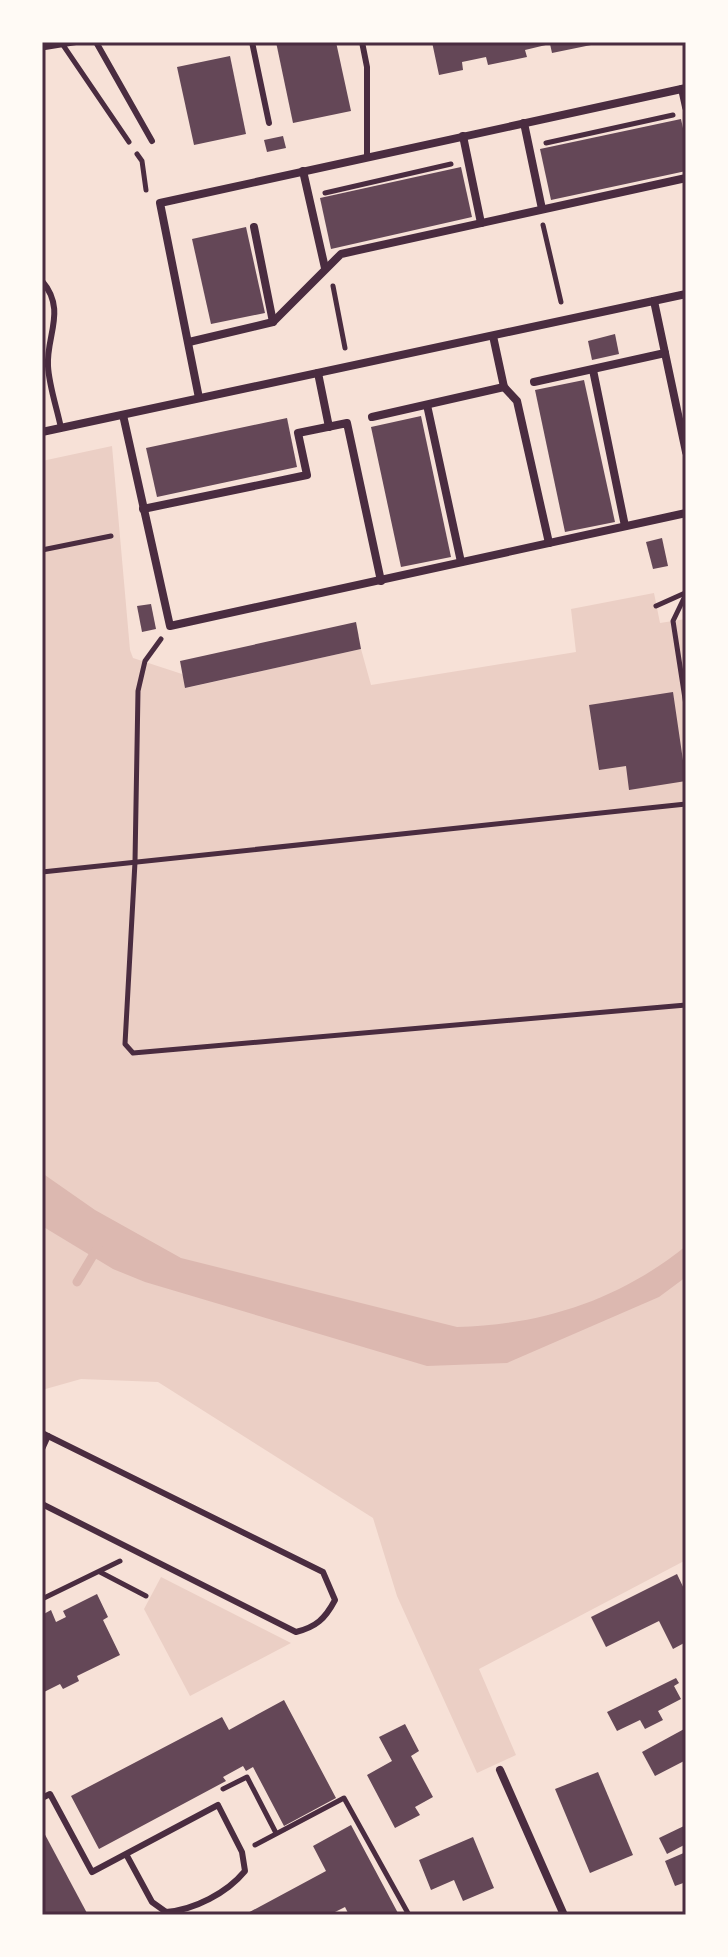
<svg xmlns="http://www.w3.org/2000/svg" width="728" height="1957" viewBox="0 0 728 1957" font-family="'Public Sans',sans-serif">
	<rect width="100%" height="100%" fill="#f7e1d7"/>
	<!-- green -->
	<g fill="#ebcfc5">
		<polygon points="112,446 130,650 133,658 182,674 186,688 361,649 371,685 576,652 571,609 654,593 660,623 686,619 686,1560 479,1669 516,1755 477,1773 397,1596 373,1518 158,1382 81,1379 42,1390 42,461"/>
		<polygon points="161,1577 291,1643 190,1696 144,1609"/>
	</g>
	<!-- water -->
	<path fill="#dcb8b0" d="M42 1173 95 1210 181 1258 457 1327C542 1325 619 1300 686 1246V1277L659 1297 507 1363 427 1366 145 1282 113 1269 42 1226Z"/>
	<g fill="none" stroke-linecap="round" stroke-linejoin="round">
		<!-- stream -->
		<polyline stroke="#dcb8b0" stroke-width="9" points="77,1282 98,1247"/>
	</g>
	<!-- building -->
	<g fill="#644757">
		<polygon points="276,42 336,42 351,111 293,123"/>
		<polygon points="432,42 591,42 591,45 552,53 550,44 525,50 527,57 488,65 486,57 462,62 463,70 439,75"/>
		<polygon points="230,56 246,134 194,145 177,67"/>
		<polygon points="681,119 686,142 686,171 551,200 540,149"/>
		<polygon points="283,136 286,148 267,152 264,140"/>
		<polygon points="461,167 472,217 331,249 320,198"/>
		<polygon points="246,227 265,313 211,324 192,239"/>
		<polygon points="615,334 619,354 592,360 588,341"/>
		<polygon points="584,380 615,522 565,532 535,390"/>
		<polygon points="421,416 451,557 401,567 371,427"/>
		<polygon points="287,418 297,467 157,497 146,448"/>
		<polygon points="662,538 668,566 653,569 646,542"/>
		<polygon points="151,604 156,629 142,632 137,606"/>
		<polygon points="356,622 361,649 185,688 180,661"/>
		<polygon points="673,692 686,781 629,790 626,766 599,770 589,705"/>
		<polygon points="677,1574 686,1593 686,1642 673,1649 659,1621 606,1647 591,1617"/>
		<polygon points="97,1594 108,1617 103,1620 120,1655 77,1676 79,1681 63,1689 60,1684 42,1693 42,1615 51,1610 56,1622 66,1617 63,1611"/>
		<polygon points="676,1678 679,1683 674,1686 681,1699 658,1711 663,1720 645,1729 640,1720 617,1731 607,1712"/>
		<polygon points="284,1700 336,1798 284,1826 253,1767 246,1771 243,1766 223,1777 226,1781 99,1849 71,1796 222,1717 229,1730"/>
		<polygon points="405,1724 419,1751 411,1756 433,1797 415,1807 420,1815 395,1828 367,1775 392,1761 379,1737"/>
		<polygon points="686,1728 686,1760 655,1776 642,1752"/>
		<polygon points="598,1772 633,1855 590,1873 555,1789"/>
		<polygon points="351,1825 399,1915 349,1915 345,1907 329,1915 244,1915 326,1871 313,1846"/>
		<polygon points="686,1825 686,1844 667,1854 659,1838"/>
		<polygon points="42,1829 88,1915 42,1915"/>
		<polygon points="473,1837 494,1888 463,1901 454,1880 431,1890 419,1860"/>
		<polygon points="686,1852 686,1882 675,1886 665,1861"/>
	</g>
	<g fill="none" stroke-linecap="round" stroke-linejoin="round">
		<!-- path -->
		<g stroke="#4a2c40" stroke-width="5">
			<polyline points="63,45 129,142"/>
			<polyline points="42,48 79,42"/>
			<polyline points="546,143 673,115"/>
			<polyline points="137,154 142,161 146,190"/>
			<polyline points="325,193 451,164"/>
			<polyline points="543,225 561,302"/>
			<polyline points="333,286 345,348"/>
			<polyline points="42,550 111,536"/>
			<polyline points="686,594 673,621 686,705"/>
			<polyline points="656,606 685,593"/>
			<polyline points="161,639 145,661 138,691 135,862 125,1044 133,1053 686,1005"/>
			<polyline points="42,872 686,804"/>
			<polyline points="100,1572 146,1596"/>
			<polyline points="42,1599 120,1561"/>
			<polyline points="223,1789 247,1777 276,1833"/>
			<polyline points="255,1845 344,1798 409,1915"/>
		</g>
		<!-- service -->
		<g stroke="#4a2c40" stroke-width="6">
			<polyline points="96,42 152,141"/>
			<polyline points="252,42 269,123"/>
			<polyline points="362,42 367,67 367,157"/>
			<path d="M42 281C67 310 46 336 48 366 49 386 57 408 61 428"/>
			<path d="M42 1433 323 1572 335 1600C325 1619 316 1627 296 1632L42 1504"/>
			<polyline points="42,1449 48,1436"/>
			<path d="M42 1798 50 1794 92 1872 218 1805 242 1852 245 1871C227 1893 194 1910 166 1912L152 1902 126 1854"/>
		</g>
		<!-- minor -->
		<g stroke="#4a2c40" stroke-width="8">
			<polyline points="682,89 686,107"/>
			<polyline points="524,123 542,209"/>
			<polyline points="463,136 481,223"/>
			<polyline points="303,171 325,268"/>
			<polyline points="254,227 273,322"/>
			<polyline points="654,301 686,452"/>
			<polyline points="493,336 504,387 517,401 549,543"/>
			<polyline points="189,342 273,322 341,254 686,178"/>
			<polyline points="593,370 625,526"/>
			<polyline points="318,373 329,427"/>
			<polyline points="534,382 665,353"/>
			<polyline points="199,398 160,203 686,88"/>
			<polyline points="427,405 461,562"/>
			<polyline points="123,415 170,626 686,513"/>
			<polyline points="372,417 504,387"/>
			<polyline points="42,432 686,294"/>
			<polyline points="143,509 307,475 298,433 347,423 381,581"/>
			<polyline points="500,1770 564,1915"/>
		</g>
	</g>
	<!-- border -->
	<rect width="728" height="1957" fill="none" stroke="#fffaf5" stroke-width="88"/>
	<rect x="44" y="44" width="640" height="1869" fill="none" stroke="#4a2c40" stroke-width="3"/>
</svg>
